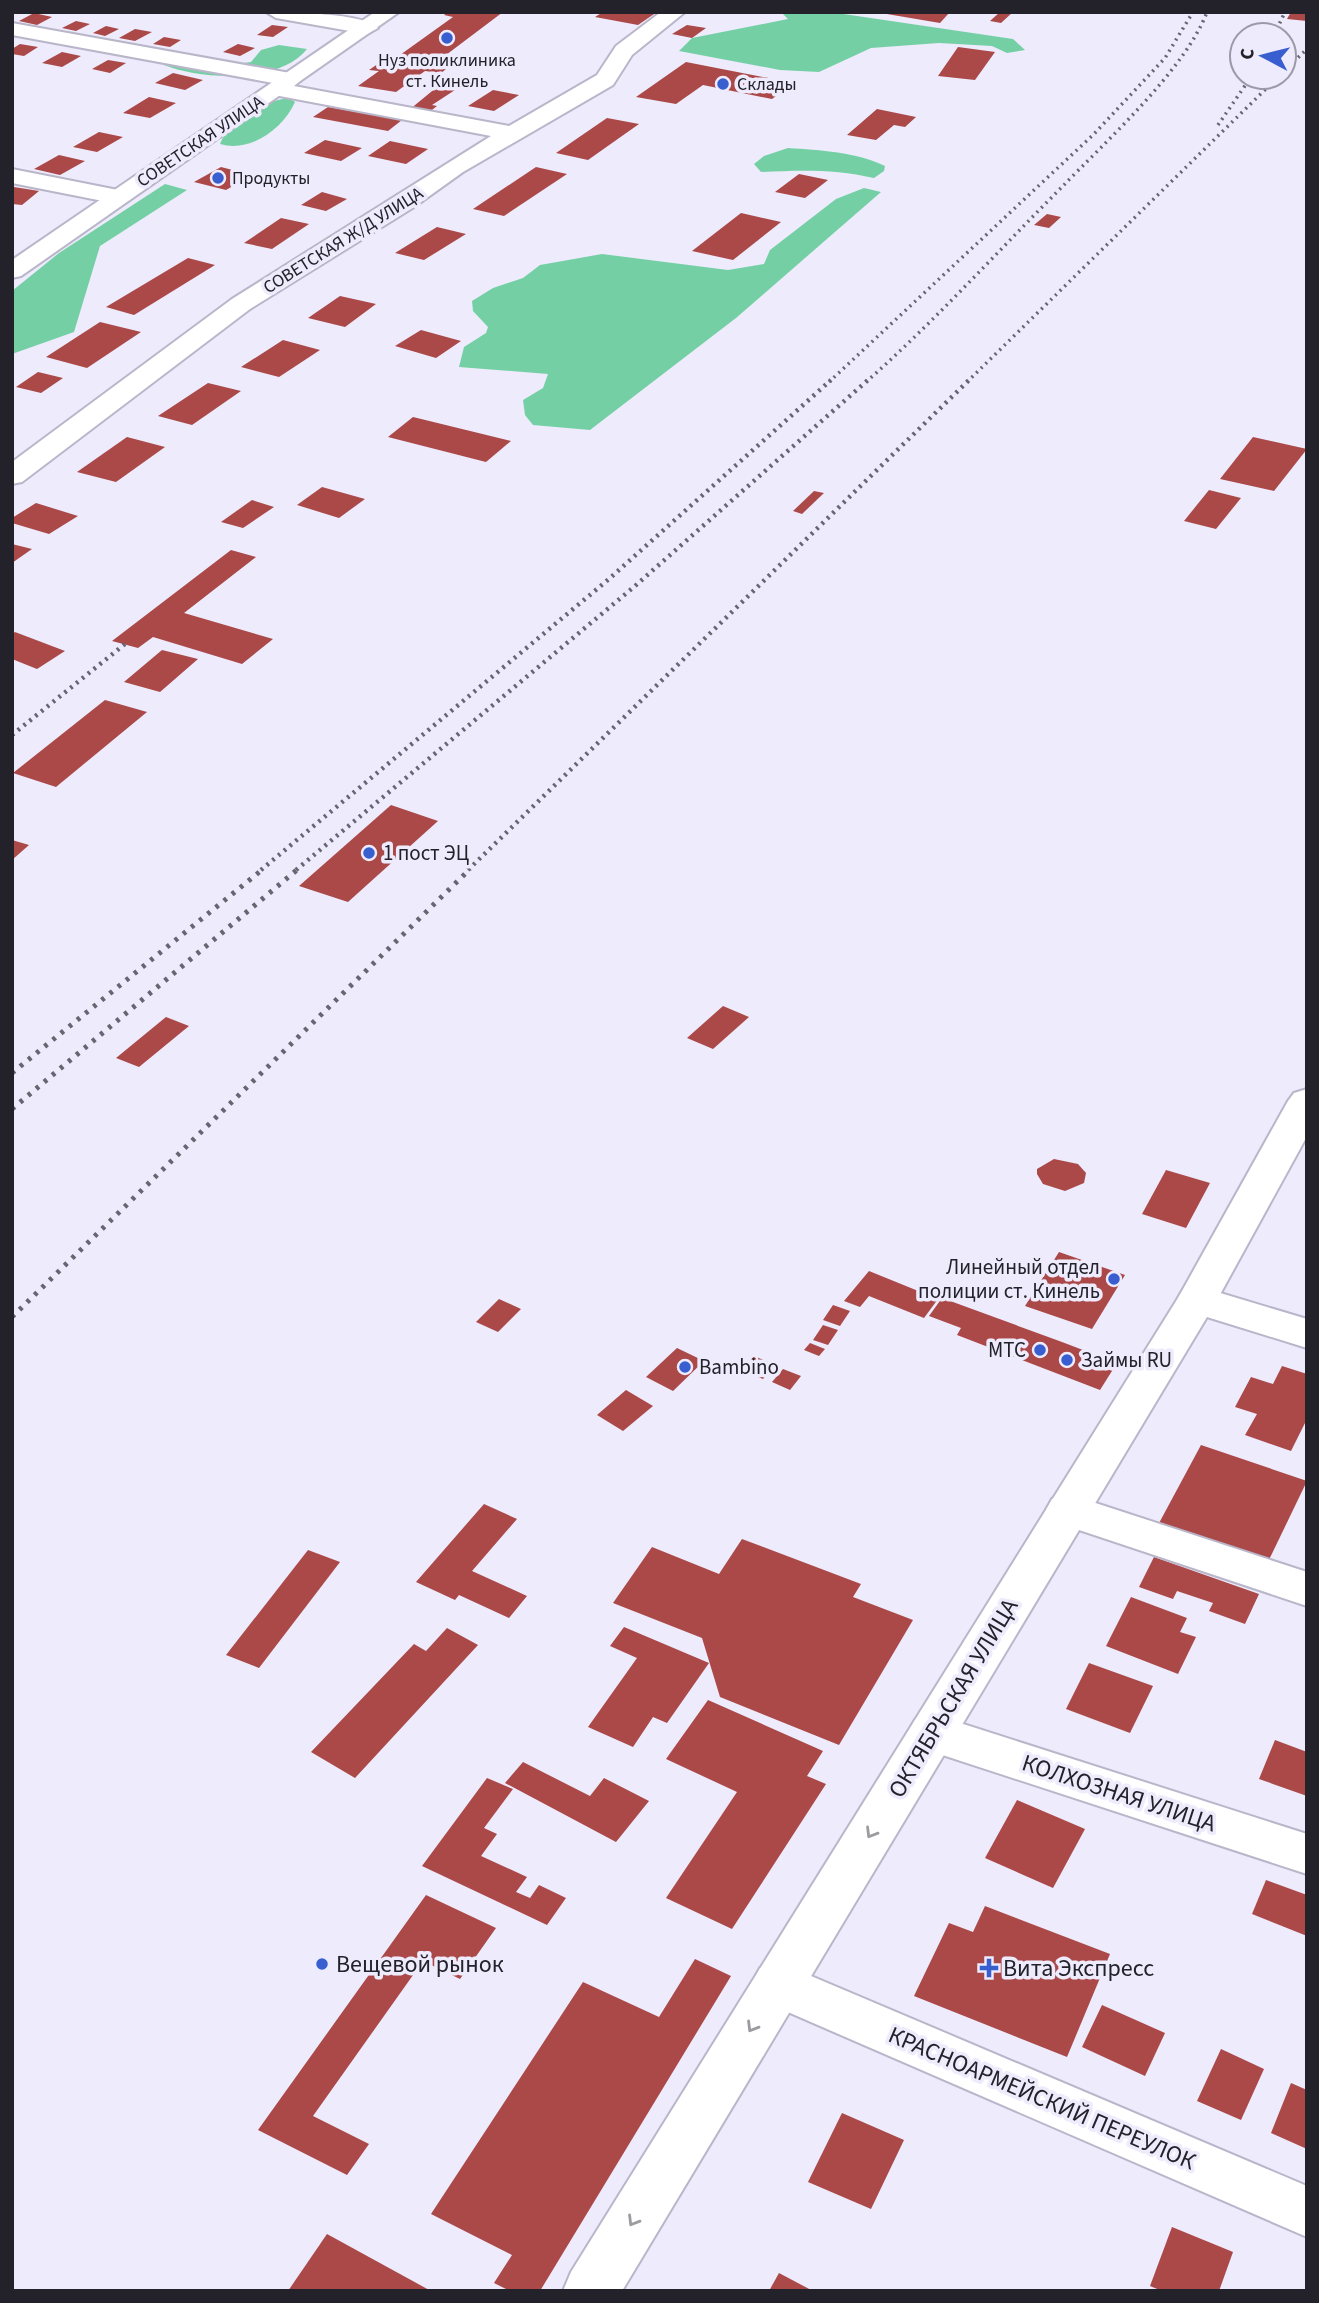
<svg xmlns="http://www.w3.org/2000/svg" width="1319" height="2303" viewBox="0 0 1319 2303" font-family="'Source Sans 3',sans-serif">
	<rect width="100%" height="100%" fill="#edebfc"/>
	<!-- green -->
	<g fill="#74d0a4">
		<polygon points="781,12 830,12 1013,39 1025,50 1007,53 992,46 939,43 871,48 819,72 780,70 679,51 692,38 788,19"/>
		<path d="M279 45 307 49C280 84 201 80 164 65L173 55 228 65 251 62 261 50Z"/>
		<path d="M289 98 295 102C283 129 250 153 220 144 229 120 263 101 289 98Z"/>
		<path d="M788 148C820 150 856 152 885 166L884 171 874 178C836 169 800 170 761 172L754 164 764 156Z"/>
		<polygon points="165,184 187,190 100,246 74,332 12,354 12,291 59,253"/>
		<polygon points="864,188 881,192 736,318 590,430 533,425 525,415 523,400 543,388 548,374 459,367 464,347 486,333 488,327 473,311 472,301 493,288 523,278 540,265 602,254 728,270 764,264 770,250 836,199"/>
	</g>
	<!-- building -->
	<g fill="#ab4848">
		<polygon points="448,12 503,12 434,64 450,66 441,73 425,71 396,92 358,86 379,71 369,70 385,59 393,60 453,17 444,15"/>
		<polygon points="603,12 657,12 638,25 595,17"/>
		<polygon points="875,12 950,12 940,23"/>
		<polygon points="1000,12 1013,12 1001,23 990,21"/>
		<polygon points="1291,12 1307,13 1307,21 1287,19"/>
		<polygon points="34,13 52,17 37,25 19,21"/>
		<polygon points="76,21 90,24 76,31 62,28"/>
		<polygon points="272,25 288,27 273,37 257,35"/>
		<polygon points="687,25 706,28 692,38 672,34"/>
		<polygon points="106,26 119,29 105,36 93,33"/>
		<polygon points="135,29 152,32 135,41 119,38"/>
		<polygon points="164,37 181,40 170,47 153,44"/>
		<polygon points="20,44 38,47 24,56 12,54 12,49"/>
		<polygon points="238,44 255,48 240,56 223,52"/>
		<polygon points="958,47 995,52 975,80 938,76"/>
		<polygon points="62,52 81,56 62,67 42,63"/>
		<polygon points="108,60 126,63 110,73 92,69"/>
		<polygon points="686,62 794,83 772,99 703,85 676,104 636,97"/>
		<polygon points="173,73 203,80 185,90 155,83"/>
		<polygon points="437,87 455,90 432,105 437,106 428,113 409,110"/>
		<polygon points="493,90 519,95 494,111 468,106"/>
		<polygon points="149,97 176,103 150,118 123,113"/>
		<polygon points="328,107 402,120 388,131 313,117"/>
		<polygon points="877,109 916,117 905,127 894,125 876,140 847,135"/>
		<polygon points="607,118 639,124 588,160 556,153"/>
		<polygon points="99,132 123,137 97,152 73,147"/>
		<polygon points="325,140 362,148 341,161 304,153"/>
		<polygon points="390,141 428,149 406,164 368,156"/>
		<polygon points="59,155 85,161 60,175 34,169"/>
		<polygon points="221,167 252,175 226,190 194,182"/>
		<polygon points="536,167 567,174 504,216 473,209"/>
		<polygon points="799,174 828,180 805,198 775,192"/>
		<polygon points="14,187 39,191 22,205 12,204"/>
		<polygon points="322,192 347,199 326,211 301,205"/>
		<polygon points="741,213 781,222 733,260 692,251"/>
		<polygon points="1047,214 1061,217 1049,228 1034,225"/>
		<polygon points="281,218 309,224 272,249 244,243"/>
		<polygon points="437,227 466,234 424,260 395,253"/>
		<polygon points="188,258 215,265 134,315 106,307"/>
		<polygon points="340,296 376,304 345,327 308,318"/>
		<polygon points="100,322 141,332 87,368 46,357"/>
		<polygon points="421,330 461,341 436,358 395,346"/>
		<polygon points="283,340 320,350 279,377 241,367"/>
		<polygon points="38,372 63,378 41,393 16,387"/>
		<polygon points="208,383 241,391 192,425 158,416"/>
		<polygon points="413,417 511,441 486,462 388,437"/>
		<polygon points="127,437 165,447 116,482 77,472"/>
		<polygon points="1253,437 1307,449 1274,491 1220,479"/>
		<polygon points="322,487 365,499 339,518 297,505"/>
		<polygon points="1209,490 1241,498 1216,529 1184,521"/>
		<polygon points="814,491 824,493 802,514 793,511"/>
		<polygon points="252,500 274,507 243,528 221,522"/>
		<polygon points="36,503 78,516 49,534 12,523 12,518"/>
		<polygon points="12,544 32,549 12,563"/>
		<polygon points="231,550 256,557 184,613 273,639 242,664 153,637 138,648 112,641"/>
		<polygon points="15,632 65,651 37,669 12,659 12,634"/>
		<polygon points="162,650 198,659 160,692 124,682"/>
		<polygon points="105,700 147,712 56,787 13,773"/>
		<polygon points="391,805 438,821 348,902 299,886"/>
		<polygon points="12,840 29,845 12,860"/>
		<polygon points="723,1006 749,1017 713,1049 687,1038"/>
		<polygon points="166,1017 189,1026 139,1067 116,1058"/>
		<polygon points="1054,1159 1078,1164 1086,1173 1084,1183 1065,1191 1043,1184 1037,1174 1037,1169"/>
		<polygon points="1166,1170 1210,1183 1186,1228 1142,1214"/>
		<polygon points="1059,1252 1125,1275 1092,1329 1025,1306"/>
		<polygon points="869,1271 938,1299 924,1318 869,1296 860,1307 844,1301"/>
		<polygon points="942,1298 1062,1342 1117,1363 1100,1390 957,1335 961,1328 929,1316"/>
		<polygon points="499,1299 521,1309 498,1332 476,1322"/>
		<polygon points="833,1305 850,1311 840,1326 823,1320"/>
		<polygon points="823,1325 838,1330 828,1345 813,1340"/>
		<polygon points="810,1343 825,1349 819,1356 804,1350"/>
		<polygon points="677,1348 704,1361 673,1391 646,1377"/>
		<polygon points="754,1356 775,1365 763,1379 742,1370"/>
		<polygon points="1282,1366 1307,1374 1307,1419 1291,1451 1245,1435 1257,1414 1235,1407 1251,1377 1273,1384"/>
		<polygon points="783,1369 801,1376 790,1390 772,1382"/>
		<polygon points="626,1390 653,1406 623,1431 597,1415"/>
		<polygon points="1201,1445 1307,1481 1267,1564 1158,1525"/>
		<polygon points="484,1504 517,1519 472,1571 527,1596 509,1618 459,1595 455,1600 416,1582"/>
		<polygon points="742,1539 861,1584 853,1597 913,1620 839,1745 720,1697 702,1638 613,1603 652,1547 719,1574"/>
		<polygon points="308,1550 340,1562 259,1668 226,1655"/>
		<polygon points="1154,1557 1259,1594 1245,1624 1209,1611 1213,1603 1177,1591 1173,1599 1139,1587"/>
		<polygon points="1131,1597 1187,1618 1180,1632 1196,1637 1178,1674 1106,1646"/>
		<polygon points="624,1627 709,1663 667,1723 653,1717 633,1747 588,1727 637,1658 610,1646"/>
		<polygon points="447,1628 478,1645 355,1778 311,1752 414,1644 426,1651"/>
		<polygon points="1089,1663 1153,1686 1130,1733 1066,1709"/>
		<polygon points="708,1700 823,1751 807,1776 826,1784 732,1929 666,1898 737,1792 666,1759"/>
		<polygon points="1275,1740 1307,1752 1307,1796 1259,1779"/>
		<polygon points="523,1762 590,1796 604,1778 649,1801 616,1842 505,1783"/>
		<polygon points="487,1778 513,1789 484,1828 497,1834 481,1856 527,1877 516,1892 530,1898 539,1885 566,1898 547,1925 422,1866"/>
		<polygon points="1017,1800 1085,1829 1053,1888 985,1858"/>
		<polygon points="1266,1880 1307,1895 1307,1936 1252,1914"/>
		<polygon points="426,1895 496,1928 460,1979 423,1961 313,2116 369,2144 347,2175 258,2130"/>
		<polygon points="985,1906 1110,1954 1067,2057 914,1996 949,1923 973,1932"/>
		<polygon points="695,1959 731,1976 540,2291 510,2291 494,2283 512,2255 431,2214 583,1982 659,2017"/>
		<polygon points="1102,2005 1165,2033 1145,2076 1082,2047"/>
		<polygon points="1221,2049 1264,2069 1241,2120 1197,2101"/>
		<polygon points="1291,2083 1307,2090 1307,2149 1271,2133"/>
		<polygon points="842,2113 904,2140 871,2209 808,2182"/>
		<polygon points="1172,2227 1233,2252 1219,2291 1162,2291 1150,2286"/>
		<polygon points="327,2234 431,2291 288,2291"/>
		<polygon points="779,2273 813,2291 769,2291"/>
	</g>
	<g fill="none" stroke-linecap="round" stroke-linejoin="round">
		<!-- street casing -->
		<g stroke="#b9b6ca" stroke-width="4">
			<g id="street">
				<path d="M266 12C286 12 366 13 378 28L367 34 276 18Z"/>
				<polygon points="661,12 685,12 632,55 613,85 463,172 414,207 250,309 22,482 12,484 12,462 232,299 491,136 269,94 266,89 273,83 12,35 12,23 290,73 301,80 294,86 509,126 597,75 616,46"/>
				<polygon points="12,169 118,190 126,192 130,197 126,202 118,204 12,183"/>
				<polygon points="1307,1089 1307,1136 1217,1300 1211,1310 1197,1314 1183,1310 1177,1300 1288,1101 1294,1093"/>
				<polygon points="1068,1494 1307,1572 1307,1606 1052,1521 1046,1510 1052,1499"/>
				<polygon points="932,1714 1307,1834 1307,1874 915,1746 908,1733 915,1720"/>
				<polygon points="778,1962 1307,2186 1307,2237 760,2000 752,1984 760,1968"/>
			</g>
		</g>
		<!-- secondary casing -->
		<g stroke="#b9b6ca" stroke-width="4">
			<g id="secondary">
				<polygon points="375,12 399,12 21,276 12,278 12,260"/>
				<polygon points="1197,1286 1307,1319 1307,1348 1207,1317 622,2291 563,2291 571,2272 1183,1290"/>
			</g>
		</g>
		<!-- street -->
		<use href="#street" fill="#fff" fill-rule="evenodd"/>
		<!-- secondary -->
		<use href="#secondary" fill="#fff" fill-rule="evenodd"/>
		<!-- rail-far2 -->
		<g stroke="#676570" stroke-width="3.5" stroke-dasharray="2 4.5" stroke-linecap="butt">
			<polyline points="1274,35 1285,12"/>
			<polyline points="1284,71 1307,49"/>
			<polyline points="1218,125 1251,77"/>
			<polyline points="829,382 1094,134 1165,58 1193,12"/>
			<path d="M866 382C935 321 997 252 1062 187 1106 141 1185 70 1207 12"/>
			<polyline points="967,382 1278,77"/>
		</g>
		<!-- rail-far1 -->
		<g stroke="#676570" stroke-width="4.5" stroke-dasharray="2.5 5" stroke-linecap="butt">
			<polyline points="12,735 125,644"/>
			<polyline points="261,870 609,579 831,380"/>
			<polyline points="296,870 635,586 868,380"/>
			<polyline points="468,870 969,380"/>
		</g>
		<!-- rail -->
		<g stroke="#676570" stroke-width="5" stroke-dasharray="3.5 7" stroke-linecap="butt">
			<polyline points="12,1073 263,869"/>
			<polyline points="12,1109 298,869"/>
			<polyline points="12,1317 470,869"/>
		</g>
	</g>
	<!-- one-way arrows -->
	<defs><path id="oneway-chevron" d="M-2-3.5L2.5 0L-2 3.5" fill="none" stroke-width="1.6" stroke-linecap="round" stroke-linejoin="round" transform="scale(1.75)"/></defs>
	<g stroke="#9c9b9f">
		<use href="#oneway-chevron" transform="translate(871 1833) rotate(121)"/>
		<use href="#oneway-chevron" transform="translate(752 2027) rotate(121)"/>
		<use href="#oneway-chevron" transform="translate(633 2221) rotate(121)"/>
	</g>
	<!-- markers -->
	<g fill="#385ecf" stroke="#edebfc" stroke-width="2.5">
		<circle cx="447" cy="38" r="7"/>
		<circle cx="723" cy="84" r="7"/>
		<circle cx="218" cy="178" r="7"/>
		<circle cx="369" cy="853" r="7"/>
		<circle cx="1114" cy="1279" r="7"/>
		<circle cx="1040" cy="1350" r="7"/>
		<circle cx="1067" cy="1360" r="7"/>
		<circle cx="685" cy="1367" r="7"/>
		<circle cx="322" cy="1964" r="7"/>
		<path d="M985.5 1957.5h7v7h7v7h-7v7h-7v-7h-7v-7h7z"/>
	</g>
	<g text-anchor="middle" stroke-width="7" stroke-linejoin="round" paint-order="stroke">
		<!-- far-poi labels -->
		<g font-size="18" fill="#232129" stroke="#edebfc" text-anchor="start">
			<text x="447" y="66" text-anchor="middle">Нуз поликлиника<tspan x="447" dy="21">ст. Кинель</tspan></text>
			<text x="737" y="90">Склады</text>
			<text x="232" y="184">Продукты</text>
		</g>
		<!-- far-street labels -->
		<g font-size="18" fill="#232129" stroke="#edebfc">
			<text transform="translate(200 141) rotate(-34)" y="6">СОВЕТСКАЯ УЛИЦА</text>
			<text transform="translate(343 240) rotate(-32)" y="6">СОВЕТСКАЯ Ж/Д УЛИЦА</text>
		</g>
		<!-- poi labels -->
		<g font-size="21" fill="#232129" stroke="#edebfc" text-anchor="start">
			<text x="383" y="860">1 пост ЭЦ</text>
			<text x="1100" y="1274" text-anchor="end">Линейный отдел<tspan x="1100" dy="24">полиции ст. Кинель</tspan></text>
			<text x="1026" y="1357" text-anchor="end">МТС</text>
			<text x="1081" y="1367">Займы RU</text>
			<text x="699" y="1374">Bambino</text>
		</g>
		<!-- near-street labels -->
		<g font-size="24" fill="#232129" stroke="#edebfc">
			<text transform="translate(953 1698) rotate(-59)" y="8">ОКТЯБРЬСКАЯ УЛИЦА</text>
			<text transform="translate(1119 1793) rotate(18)" y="8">КОЛХОЗНАЯ УЛИЦА</text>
			<text transform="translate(1042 2098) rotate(23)" y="8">КРАСНОАРМЕЙСКИЙ ПЕРЕУЛОК</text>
		</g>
		<!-- near-poi labels -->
		<g font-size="24" fill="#232129" stroke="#edebfc" text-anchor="start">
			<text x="336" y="1972">Вещевой рынок</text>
			<text x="1003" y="1976">Вита Экспресс</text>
		</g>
	</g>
	<!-- border -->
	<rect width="1319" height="2303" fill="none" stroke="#232129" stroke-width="28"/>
	<!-- north arrow -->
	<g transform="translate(1263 56) rotate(277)"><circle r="33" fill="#edebfc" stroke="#9c9aa8" stroke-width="2"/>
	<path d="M0-5L12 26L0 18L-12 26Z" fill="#385ecf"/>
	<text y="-10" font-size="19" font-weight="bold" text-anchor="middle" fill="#232129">С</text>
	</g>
</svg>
